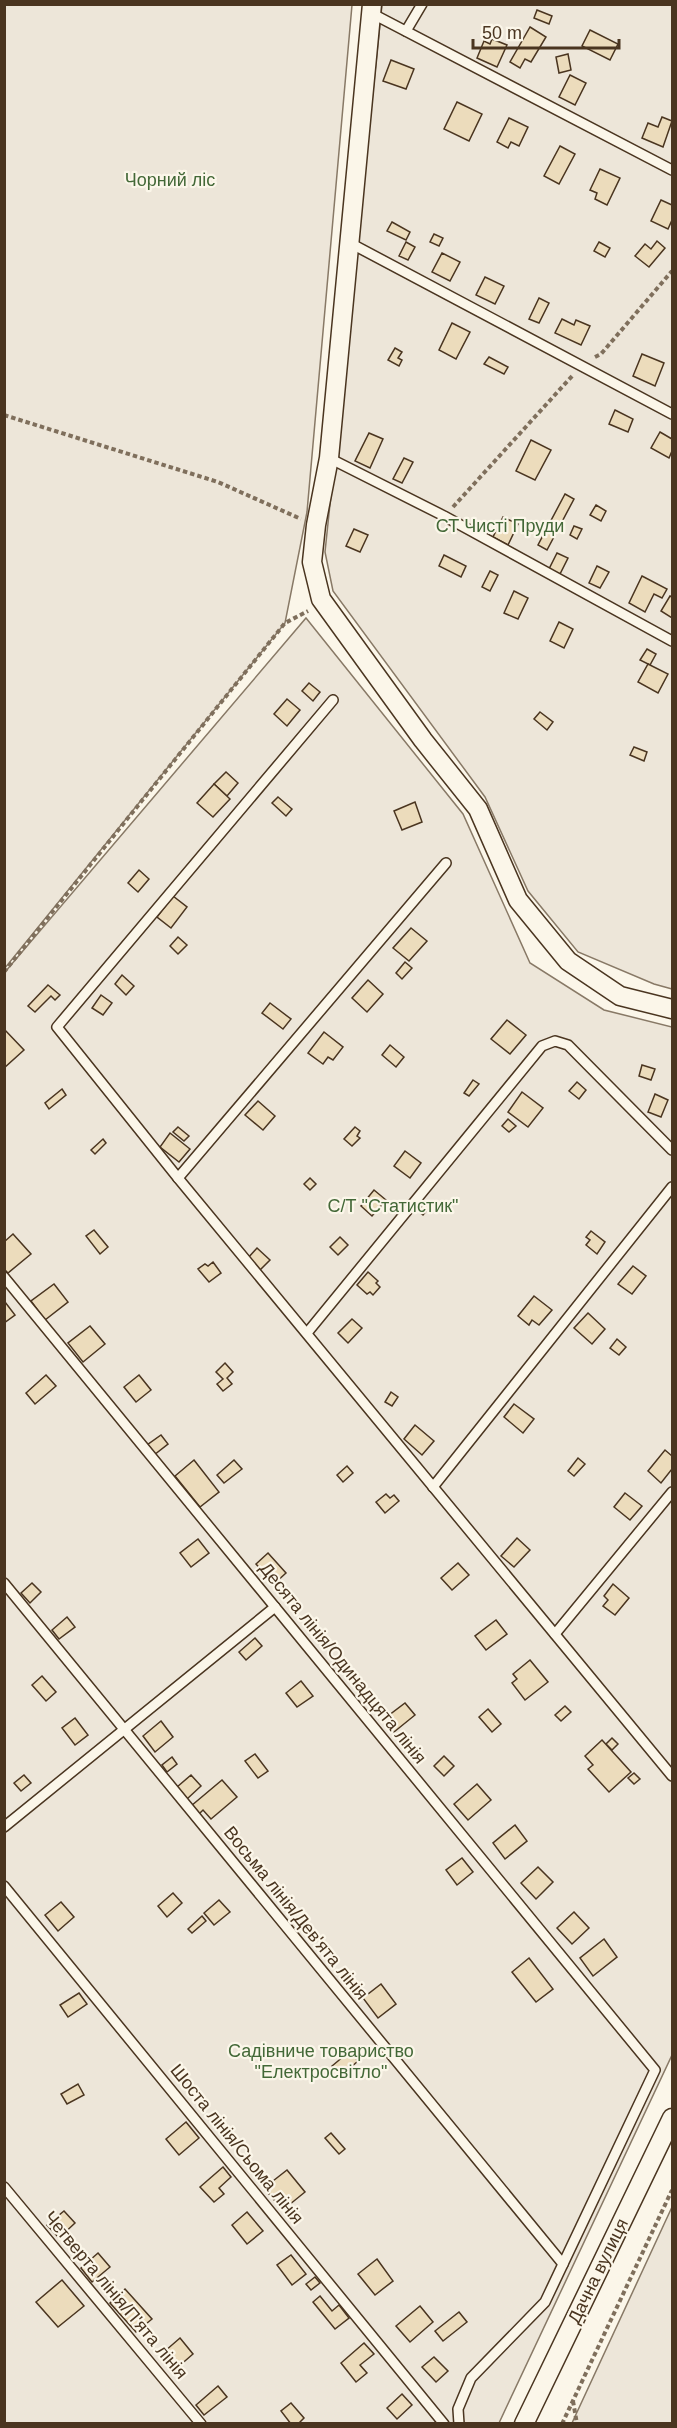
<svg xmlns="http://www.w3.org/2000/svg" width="677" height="2428" viewBox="0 0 677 2428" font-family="Arial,sans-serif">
	<rect width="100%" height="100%" fill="#fbf6e9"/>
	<!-- green -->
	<g fill="#ede6d9" stroke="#887966" stroke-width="1.5">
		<polygon points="5,4 352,5 307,512 285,623 5,968"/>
		<polygon points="382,5 672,5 672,989 654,984 578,952 528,891 485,797 333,591 325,552"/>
		<polygon points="306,618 463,814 530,963 604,1010 672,1027 672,2055 499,2423 5,2424 5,972"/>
		<polygon points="672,2207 672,2423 572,2423"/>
	</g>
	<!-- building -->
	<g fill="#ecdcbc" stroke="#4a3520" stroke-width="1.5">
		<polygon points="537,10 552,16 549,24 534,18"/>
		<polygon points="530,27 546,37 531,62 525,59 520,68 510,62"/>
		<polygon points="590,30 618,44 610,60 582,46"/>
		<polygon points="492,39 507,45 497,67 477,58 484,41 490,44"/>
		<polygon points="568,54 571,70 559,73 556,57"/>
		<polygon points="391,60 414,69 406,89 383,81"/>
		<polygon points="570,75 586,83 575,105 559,97"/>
		<polygon points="457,102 482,114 469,141 444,129"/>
		<polygon points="662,117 672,121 663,147 642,138 648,123 658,127"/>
		<polygon points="509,118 528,127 519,146 511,142 508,148 497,142"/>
		<polygon points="560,146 575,154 559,184 544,176"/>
		<polygon points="600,169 620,178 607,205 595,199 597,193 590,190"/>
		<polygon points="661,200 672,205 672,220 668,229 651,221"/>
		<polygon points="392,222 410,232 406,240 387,231"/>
		<polygon points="434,234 443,238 439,246 430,242"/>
		<polygon points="657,241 665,248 649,267 635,256 645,244 651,249"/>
		<polygon points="406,242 415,247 408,260 399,256"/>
		<polygon points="599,242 610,248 605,257 594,251"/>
		<polygon points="442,253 460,262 450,281 432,272"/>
		<polygon points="485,277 504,286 495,304 476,295"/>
		<polygon points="539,298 549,303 539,323 529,319"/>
		<polygon points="562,319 574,325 576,320 590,326 581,345 555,333"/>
		<polygon points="452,323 470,332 456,359 439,350"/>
		<polygon points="395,348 402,352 398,358 402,360 399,366 388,360"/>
		<polygon points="642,354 664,363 655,386 633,376"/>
		<polygon points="489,357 508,367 504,374 484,364"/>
		<polygon points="615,410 633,419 628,432 609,424"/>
		<polygon points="660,432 672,439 672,451 669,458 651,448"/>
		<polygon points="369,433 383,439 370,468 355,461"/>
		<polygon points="531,440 551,450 535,480 516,471"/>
		<polygon points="404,458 413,462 402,483 393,479"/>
		<polygon points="565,494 574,499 547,550 538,545"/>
		<polygon points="596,505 606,511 601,521 590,515"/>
		<polygon points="503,517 518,524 508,545 493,537"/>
		<polygon points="574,526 582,529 577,539 570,535"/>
		<polygon points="354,529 368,535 360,552 346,546"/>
		<polygon points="557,553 568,558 560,574 549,569"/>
		<polygon points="444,555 466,566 461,577 439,566"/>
		<polygon points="597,566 609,572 600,588 589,583"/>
		<polygon points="490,571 498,575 490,591 482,587"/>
		<polygon points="642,576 667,589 662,598 654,594 645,612 629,603"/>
		<polygon points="514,591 528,598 518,619 504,613"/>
		<polygon points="670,596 672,597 672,618 661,611"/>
		<polygon points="559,622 573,629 564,648 550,641"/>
		<polygon points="647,649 656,654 650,665 640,660"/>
		<polygon points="648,664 668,674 658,693 638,682"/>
		<polygon points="309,683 320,692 313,701 302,691"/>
		<polygon points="287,699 300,710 287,726 274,714"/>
		<polygon points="540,712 553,722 547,730 534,719"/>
		<polygon points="634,747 647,752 644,761 630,755"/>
		<polygon points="226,772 238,783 227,796 214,784"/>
		<polygon points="214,784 230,799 213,817 197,803"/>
		<polygon points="278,797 292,809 286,816 272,803"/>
		<polygon points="415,802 422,822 402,830 394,811"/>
		<polygon points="139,870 149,879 138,892 128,883"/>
		<polygon points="173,896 187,907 171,928 157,917"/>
		<polygon points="411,928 427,941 409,961 393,948"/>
		<polygon points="178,937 187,945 178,954 170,946"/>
		<polygon points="405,962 412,968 402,979 396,973"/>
		<polygon points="122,975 134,986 126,995 115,984"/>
		<polygon points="368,980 383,994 367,1012 352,998"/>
		<polygon points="48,985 60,995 55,1000 51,996 35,1012 28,1006"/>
		<polygon points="101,995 112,1003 103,1015 92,1008"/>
		<polygon points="270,1003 291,1019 283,1029 262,1013"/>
		<polygon points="507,1020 526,1035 510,1054 491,1039"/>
		<polygon points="4,1029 24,1050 4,1068"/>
		<polygon points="324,1032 343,1047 333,1060 328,1057 323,1064 308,1053"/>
		<polygon points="390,1045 404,1057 396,1067 382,1055"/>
		<polygon points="642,1065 655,1069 651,1080 639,1076"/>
		<polygon points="473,1080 479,1084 469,1096 464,1093"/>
		<polygon points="577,1082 586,1090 579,1099 569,1091"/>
		<polygon points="62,1089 66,1095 49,1109 45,1103"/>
		<polygon points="522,1092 543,1108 528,1127 508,1112"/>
		<polygon points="655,1094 668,1100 661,1117 648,1112"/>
		<polygon points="258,1101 275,1116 263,1130 245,1115"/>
		<polygon points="508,1119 516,1126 509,1132 502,1126"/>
		<polygon points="178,1127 189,1136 184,1141 173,1132"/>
		<polygon points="355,1127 360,1131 357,1136 360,1138 352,1146 344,1139"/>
		<polygon points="170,1133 190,1149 179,1162 160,1147"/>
		<polygon points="103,1139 106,1143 95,1154 91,1150"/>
		<polygon points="405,1151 421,1163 410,1178 394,1166"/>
		<polygon points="310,1178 316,1184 310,1190 304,1184"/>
		<polygon points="374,1190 386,1200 372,1216 361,1206"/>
		<polygon points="426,1201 431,1205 423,1215 418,1211"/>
		<polygon points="94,1230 108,1247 100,1254 86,1236"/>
		<polygon points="591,1231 605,1242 597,1254 586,1245 590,1240 586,1237"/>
		<polygon points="13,1234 31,1254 8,1273 4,1269 4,1242"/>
		<polygon points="340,1237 348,1245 338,1255 330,1247"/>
		<polygon points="257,1248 270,1260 260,1270 247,1259"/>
		<polygon points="213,1262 221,1273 209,1282 198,1269 205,1264 208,1266"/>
		<polygon points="633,1266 646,1276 632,1294 618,1284"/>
		<polygon points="368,1272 378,1281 376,1283 380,1287 373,1295 370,1292 367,1294 357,1285"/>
		<polygon points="54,1284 68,1302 45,1320 31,1301"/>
		<polygon points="534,1296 552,1310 539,1325 532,1320 529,1325 518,1316"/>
		<polygon points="5,1302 15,1315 4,1323 4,1302"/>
		<polygon points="588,1313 605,1329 592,1344 574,1328"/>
		<polygon points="352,1319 362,1328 348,1343 338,1333"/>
		<polygon points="90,1326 105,1344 83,1362 68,1343"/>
		<polygon points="617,1339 626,1347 619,1355 610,1348"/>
		<polygon points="225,1363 233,1372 227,1378 232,1384 223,1391 217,1384 223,1379 216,1372"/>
		<polygon points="46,1375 56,1386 35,1404 26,1393"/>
		<polygon points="139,1375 151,1390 136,1402 124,1387"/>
		<polygon points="391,1392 398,1397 392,1406 385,1402"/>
		<polygon points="514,1404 534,1419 523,1433 504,1417"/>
		<polygon points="415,1425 434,1441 422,1455 404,1439"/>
		<polygon points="161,1435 168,1444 154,1455 147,1445"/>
		<polygon points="665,1450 672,1456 672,1469 661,1483 648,1471"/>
		<polygon points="578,1458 585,1464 574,1476 568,1471"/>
		<polygon points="194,1460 219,1492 200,1507 175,1476"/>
		<polygon points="234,1460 242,1469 224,1483 217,1475"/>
		<polygon points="347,1466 353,1473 343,1482 337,1475"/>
		<polygon points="625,1493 642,1506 630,1520 614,1507"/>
		<polygon points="386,1494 390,1498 394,1495 399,1501 385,1513 376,1502"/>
		<polygon points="517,1538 530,1550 514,1567 501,1556"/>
		<polygon points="198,1539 209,1553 191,1567 180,1553"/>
		<polygon points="268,1553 286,1573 274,1584 256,1564"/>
		<polygon points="458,1563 469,1575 452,1590 441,1578"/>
		<polygon points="32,1583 41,1592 30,1603 21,1593"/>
		<polygon points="613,1584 629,1598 615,1615 603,1606 608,1600 604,1596"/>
		<polygon points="67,1617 75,1627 59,1639 52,1630"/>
		<polygon points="496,1620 507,1634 486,1650 475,1636"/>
		<polygon points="255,1638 262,1646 246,1660 239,1652"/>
		<polygon points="530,1660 548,1682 525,1700 512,1683 517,1679 513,1674"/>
		<polygon points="42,1676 56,1692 46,1701 32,1685"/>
		<polygon points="301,1681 313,1696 297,1707 286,1693"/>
		<polygon points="405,1703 415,1715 394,1732 384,1719"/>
		<polygon points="565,1706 571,1712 561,1721 555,1715"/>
		<polygon points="488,1709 501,1724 492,1732 479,1717"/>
		<polygon points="75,1718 88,1735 75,1745 62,1728"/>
		<polygon points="161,1721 173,1737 155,1752 143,1736"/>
		<polygon points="612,1738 618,1744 612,1750 606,1744"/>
		<polygon points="602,1740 631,1772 609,1792 588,1769 593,1765 585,1756"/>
		<polygon points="255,1754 268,1771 258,1778 245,1761"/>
		<polygon points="444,1756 454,1766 444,1776 434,1766"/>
		<polygon points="172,1757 177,1764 167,1772 162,1765"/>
		<polygon points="634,1773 640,1779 634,1784 628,1778"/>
		<polygon points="24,1775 31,1783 21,1791 14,1783"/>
		<polygon points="191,1775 201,1786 187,1799 177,1787"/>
		<polygon points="222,1780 237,1797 211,1819 203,1810 199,1814 191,1806"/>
		<polygon points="477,1784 491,1800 468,1820 454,1804"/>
		<polygon points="515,1825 527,1841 505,1859 493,1843"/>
		<polygon points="462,1858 473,1872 457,1885 446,1870"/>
		<polygon points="538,1867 553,1882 536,1899 521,1883"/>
		<polygon points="173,1893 182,1903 167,1917 158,1906"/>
		<polygon points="219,1900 230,1912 214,1925 204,1913"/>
		<polygon points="61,1902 74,1917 58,1931 45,1915"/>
		<polygon points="574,1912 589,1928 572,1944 557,1928"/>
		<polygon points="202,1916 206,1921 192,1933 188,1929"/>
		<polygon points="604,1939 617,1957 593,1976 580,1958"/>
		<polygon points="529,1958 553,1989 536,2002 512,1972"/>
		<polygon points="381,1984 396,2004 378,2018 363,1998"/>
		<polygon points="79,1993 87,2004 68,2017 60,2005"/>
		<polygon points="350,2051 358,2061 341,2076 332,2066"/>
		<polygon points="78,2084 84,2095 67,2104 61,2094"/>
		<polygon points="186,2122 199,2138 179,2155 166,2139"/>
		<polygon points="331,2133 345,2149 339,2154 325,2138"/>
		<polygon points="223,2167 231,2177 219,2188 224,2194 214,2202 200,2187"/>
		<polygon points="287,2170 305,2192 289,2205 282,2195 275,2201 264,2188"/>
		<polygon points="64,2211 75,2223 59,2238 47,2225"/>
		<polygon points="247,2212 263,2231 247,2244 232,2225"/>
		<polygon points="98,2253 110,2267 92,2282 81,2268"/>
		<polygon points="291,2255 306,2274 292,2285 277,2265"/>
		<polygon points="377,2259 393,2281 375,2295 358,2274"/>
		<polygon points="315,2277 320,2283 311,2290 306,2284"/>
		<polygon points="62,2280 84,2306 58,2327 36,2302"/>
		<polygon points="125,2289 152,2319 136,2332 110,2303"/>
		<polygon points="320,2296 332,2311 339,2305 349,2318 335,2329 313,2302"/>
		<polygon points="420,2306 433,2322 410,2342 396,2326"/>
		<polygon points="459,2312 467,2322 443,2341 435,2331"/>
		<polygon points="180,2338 193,2354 178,2367 165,2351"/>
		<polygon points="364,2343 374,2354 360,2365 367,2373 356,2382 341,2363"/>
		<polygon points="434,2357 448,2371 436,2382 422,2367"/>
		<polygon points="218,2386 227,2397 204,2415 196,2405"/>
		<polygon points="402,2394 412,2405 397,2419 387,2408"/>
		<polygon points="291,2403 304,2418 298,2424 291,2424 281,2411"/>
	</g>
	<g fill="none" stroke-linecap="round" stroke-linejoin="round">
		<!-- service casing -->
		<g stroke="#4a3520" stroke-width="12">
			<g id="service">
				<polyline points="371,13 672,170"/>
				<polyline points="406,31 422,4"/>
				<polyline points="350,243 672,414"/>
				<polyline points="329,458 444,516 672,641"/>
				<polyline points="333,700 57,1027 178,1178 672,1776"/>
				<polyline points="178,1178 446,863"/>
				<polyline points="4,1277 655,2070 545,2302 471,2378 458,2409 459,2424"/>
				<polyline points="307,1333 542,1046 555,1041 568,1045 672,1150"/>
				<polyline points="433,1487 672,1187"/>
				<polyline points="4,1583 563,2264"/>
				<polyline points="555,1634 672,1492"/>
				<polyline points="4,1827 275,1607"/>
				<polyline points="4,1886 444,2424"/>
				<polyline points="4,2187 201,2424"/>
			</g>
		</g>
		<!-- minor casing -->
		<g stroke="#4a3520" stroke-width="21">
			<g id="minor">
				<polyline points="372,4 329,458 316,525 312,562 321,599 423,740 478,809 518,900 568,961 620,996 672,1009"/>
				<polyline points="524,2424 672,2118"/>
			</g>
		</g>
		<!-- path -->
		<g stroke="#7f6f5c" stroke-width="4" stroke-dasharray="4.5 3" stroke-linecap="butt">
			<polyline points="595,357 601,354 672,271"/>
			<polyline points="4,415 218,482 301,519"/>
			<polyline points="453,507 573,375"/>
			<polyline points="4,972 285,623 308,611"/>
			<polyline points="573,2401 577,2424"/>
			<polyline points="562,2424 672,2190"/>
		</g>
		<!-- service -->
		<use href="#service" stroke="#fbf6e9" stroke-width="9"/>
		<!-- minor -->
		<use href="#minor" stroke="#fbf6e9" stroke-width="18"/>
	</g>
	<g text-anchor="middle" stroke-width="4.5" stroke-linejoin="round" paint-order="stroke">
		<!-- park labels -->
		<g font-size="18" fill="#436837" stroke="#fbf6e9">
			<text x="170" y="186">Чорний ліс</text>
			<text x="500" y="532">СТ Чисті Пруди</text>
			<text x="393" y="1212">С/Т "Статистик"</text>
			<text x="321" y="2057">Садівниче товариство<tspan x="321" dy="21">"Електросвітло"</tspan></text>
		</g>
		<!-- street labels -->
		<g font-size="18" fill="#4a3520" stroke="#fbf6e9">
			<text transform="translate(343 1663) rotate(51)" y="6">Десята лінія/Одинадцята лінія</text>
			<text transform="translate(296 1913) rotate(51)" y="6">Восьма лінія/Дев'ята лінія</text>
			<text transform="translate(237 2144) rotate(51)" y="6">Шоста лінія/Сьома лінія</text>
			<text transform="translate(598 2271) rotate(-64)" y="6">Дачна вулиця</text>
			<text transform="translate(116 2295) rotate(50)" y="6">Четверта лінія/П'ята лінія</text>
		</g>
	</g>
	<!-- border -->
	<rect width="677" height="2428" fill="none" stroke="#4a3520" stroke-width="12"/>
	<!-- scale -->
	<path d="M473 39v9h146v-9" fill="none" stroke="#4a3520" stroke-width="3"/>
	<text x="482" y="39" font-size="18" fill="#4a3520" stroke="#fbf6e9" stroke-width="4.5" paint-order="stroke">50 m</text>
</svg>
